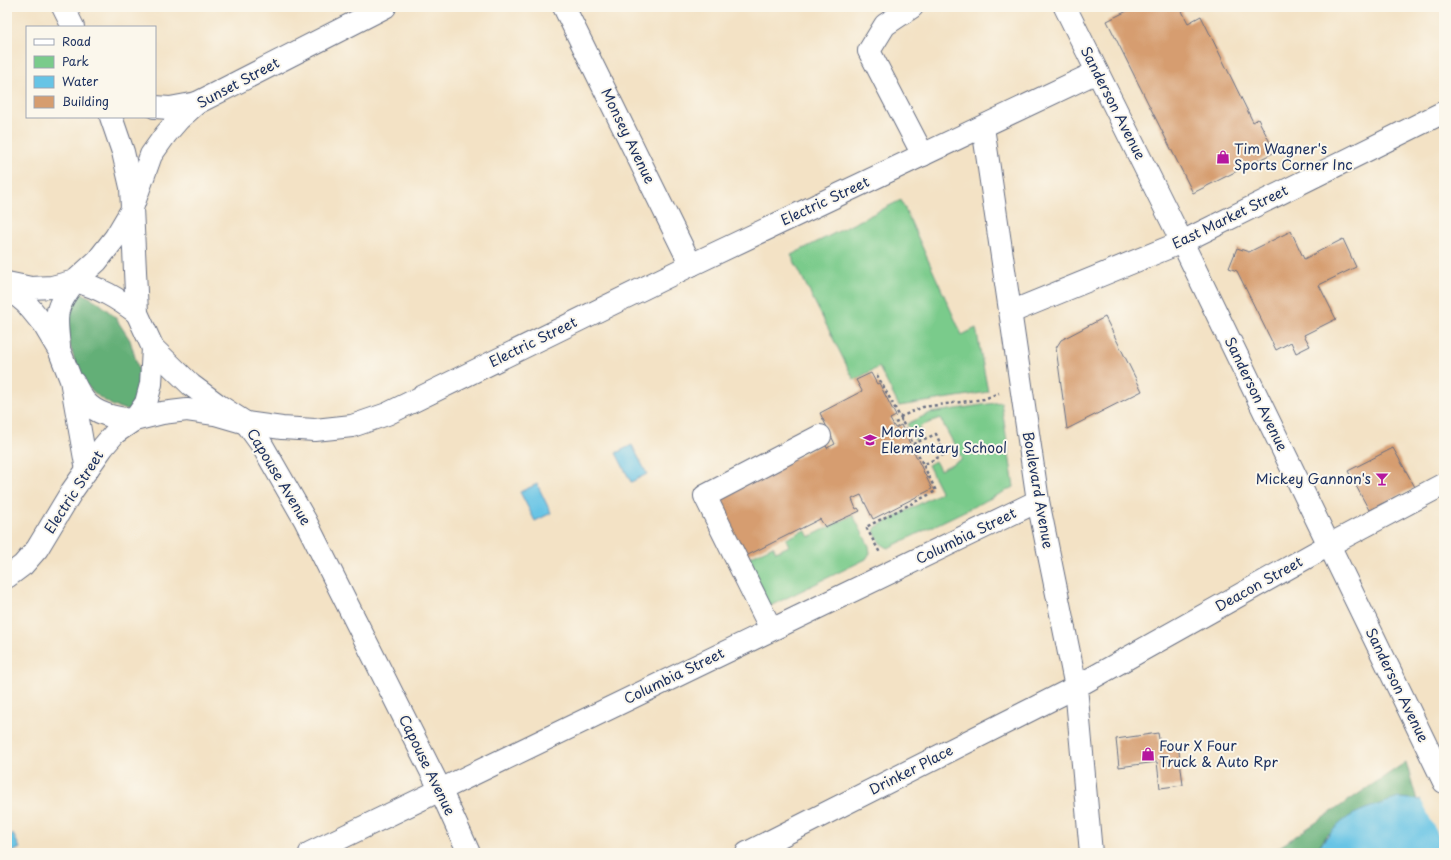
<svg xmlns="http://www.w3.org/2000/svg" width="1451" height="860" viewBox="0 0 1451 860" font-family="'Playpen Sans',sans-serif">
	<rect width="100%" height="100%" fill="#fbf7ec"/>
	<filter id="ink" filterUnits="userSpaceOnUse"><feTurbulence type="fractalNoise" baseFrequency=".025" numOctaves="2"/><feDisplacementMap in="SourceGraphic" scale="8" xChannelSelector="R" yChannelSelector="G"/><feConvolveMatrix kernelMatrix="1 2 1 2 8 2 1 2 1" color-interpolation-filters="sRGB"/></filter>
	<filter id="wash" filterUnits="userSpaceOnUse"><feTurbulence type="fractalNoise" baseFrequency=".012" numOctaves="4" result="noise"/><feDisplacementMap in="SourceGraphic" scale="16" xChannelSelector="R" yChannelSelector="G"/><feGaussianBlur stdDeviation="0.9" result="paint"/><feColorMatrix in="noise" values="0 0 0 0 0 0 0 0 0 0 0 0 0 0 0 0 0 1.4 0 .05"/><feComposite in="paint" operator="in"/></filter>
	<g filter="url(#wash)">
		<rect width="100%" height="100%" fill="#f3e2c5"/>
		<!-- green -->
		<g fill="#7acb8b" stroke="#4a7d74">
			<polygon points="901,200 962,335 976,328 988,392 899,406 879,367 854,380 791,255"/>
			<polygon points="1001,402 1014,487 888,548 880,543 874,531 876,527 940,493 941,491 928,465 935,461 940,470 962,459 940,418 919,427 922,436 915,440 907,424 930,413"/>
			<polygon points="853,515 869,546 870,553 866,559 766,608 743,560 773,546 776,552 789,546 786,539 805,530 809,537"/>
		</g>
		<!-- forest -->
		<g fill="#63af77" stroke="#3f6f6a">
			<polygon points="79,292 82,293 98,302 115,317 130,340 139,371 140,390 136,406 127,410 113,406 99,397 85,384 75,362 69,342 68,317 72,300"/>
			<polygon points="1406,762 1417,800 1399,798 1327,835 1314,853 1272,853 1275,850"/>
		</g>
		<!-- water -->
		<g fill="#67c4e5" stroke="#417aa2">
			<polygon points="632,445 647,474 631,482 616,453"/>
			<polygon points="537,484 551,513 535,521 520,492"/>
			<path d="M1399 798 1444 802V853H1314C1324 840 1339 821 1354 814 1368 807 1384 803 1399 798Z"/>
			<polygon points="13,834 20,848 10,853 7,853 7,838"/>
		</g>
		<!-- pier -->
		<polygon fill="#f3e2c5" points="1420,798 1444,800 1444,847"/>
		<g id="blocks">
			<!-- building -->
			<g fill="#d69d6f">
				<polygon points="1135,7 1180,7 1188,23 1201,16 1253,122 1258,119 1275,152 1193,193 1107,21"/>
				<polygon points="1291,231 1304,259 1343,239 1356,267 1319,285 1336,319 1304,335 1310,346 1296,353 1291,342 1276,350 1237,271 1229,268 1237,248 1249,252"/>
				<polygon points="1105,317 1142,391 1067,429 1056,348 1061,340"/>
				<polygon points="871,373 877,384 879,383 896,416 890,419 895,428 901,425 932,489 873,519 861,495 852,499 856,509 858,508 860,511 825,527 820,519 746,556 715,500 825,443 827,448 835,444 820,413 862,391 856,380"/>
				<polygon points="1393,448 1415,487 1369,510 1348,471"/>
				<polygon points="1158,733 1160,745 1178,743 1183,785 1160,788 1157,762 1119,767 1116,739"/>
			</g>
		</g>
	</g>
	<g filter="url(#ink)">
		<use href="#blocks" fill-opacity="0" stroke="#676e82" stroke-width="1"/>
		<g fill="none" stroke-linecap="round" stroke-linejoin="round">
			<!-- minor casing -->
			<g stroke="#676e82" stroke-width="24">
				<g id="minor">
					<polyline points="63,7 73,27"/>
					<polyline points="564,7 691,265"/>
					<polyline points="912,7 885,25 869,51 923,155"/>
					<polyline points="1065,7 1182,242 1444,782"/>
					<polyline points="155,107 170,108 197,103"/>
					<polyline points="111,117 123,152 131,187 137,313 153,348 191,385 218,405 246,423 262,445 305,520 440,789 469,853"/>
					<polyline points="983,127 1038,501 1076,687 1091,853"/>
					<polyline points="7,283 31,288 52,287 75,281 97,261 115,238 131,211 151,155 166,134 179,119 197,103 385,7"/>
					<polyline points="7,287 26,303 44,325 60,352 71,380 87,470"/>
					<polyline points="1011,312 1182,242 1444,112"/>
					<path d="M59 346C55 313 55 307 75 281 100 288 117 298 137 313"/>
					<path d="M74 383C77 389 80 395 84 400 96 415 116 418 134 420"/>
					<polyline points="134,420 146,403 151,384 153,348"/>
					<polyline points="7,577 23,565 37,549 72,491 103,447 115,433 134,420 162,413 187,410 215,414 246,423 282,428 315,430 352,426 387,414 691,265 1097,72"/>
					<polyline points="771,629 705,496 820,436"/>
					<polyline points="310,853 1038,501"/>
					<polyline points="747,853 1076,687 1329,545 1444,484"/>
				</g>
			</g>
			<!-- path -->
			<g stroke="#676e82" stroke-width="2.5" stroke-dasharray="3 3" stroke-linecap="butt">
				<polyline points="877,375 900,417 936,491 866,527 880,553"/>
				<polyline points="900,417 923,407 984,399 999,393"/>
				<polyline points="895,423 902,420"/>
				<polyline points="913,444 936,434 945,454 923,465"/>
			</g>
			<!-- minor -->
			<use href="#minor" stroke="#fff" stroke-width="22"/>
		</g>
	</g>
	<!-- icons -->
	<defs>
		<g id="shop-bare" transform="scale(1.08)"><path d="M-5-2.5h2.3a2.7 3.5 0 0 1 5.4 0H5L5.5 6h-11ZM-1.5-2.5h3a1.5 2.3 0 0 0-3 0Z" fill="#b5179e" stroke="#fbf7ec" stroke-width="2.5" paint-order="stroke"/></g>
		<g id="school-bare" transform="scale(1.08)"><path d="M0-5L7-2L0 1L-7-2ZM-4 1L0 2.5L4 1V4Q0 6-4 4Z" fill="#b5179e" stroke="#fbf7ec" stroke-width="2.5" paint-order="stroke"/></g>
		<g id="bar-bare" transform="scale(1.08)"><path d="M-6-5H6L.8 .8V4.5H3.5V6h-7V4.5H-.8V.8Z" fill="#b5179e" stroke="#fbf7ec" stroke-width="2.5" paint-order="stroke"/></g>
	</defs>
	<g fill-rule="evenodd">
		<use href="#shop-bare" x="1223" y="157"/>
		<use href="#school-bare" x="870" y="440"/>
		<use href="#bar-bare" x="1382" y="479"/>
		<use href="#shop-bare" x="1148" y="754"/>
	</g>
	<g text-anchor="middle" stroke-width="4" stroke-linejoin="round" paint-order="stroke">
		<!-- street labels -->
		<g font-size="14" fill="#1b2f5e" stroke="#fbf7ec">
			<text transform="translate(238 83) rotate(-28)" y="5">Sunset Street</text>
			<text transform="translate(1113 103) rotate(63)" y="5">Sanderson Avenue</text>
			<text transform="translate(628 136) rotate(64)" y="5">Monsey Avenue</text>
			<text transform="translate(825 201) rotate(-25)" y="5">Electric Street</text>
			<text transform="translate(1230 217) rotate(-26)" y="5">East Market Street</text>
			<text transform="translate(533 342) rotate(-26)" y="5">Electric Street</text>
			<text transform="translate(1256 394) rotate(64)" y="5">Sanderson Avenue</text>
			<text transform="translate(279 477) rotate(59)" y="5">Capouse Avenue</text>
			<text transform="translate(1038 490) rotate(80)" y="5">Boulevard Avenue</text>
			<text transform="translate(74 492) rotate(-57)" y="5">Electric Street</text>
			<text transform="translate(966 536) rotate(-26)" y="5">Columbia Street</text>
			<text transform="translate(1259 584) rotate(-29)" y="5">Deacon Street</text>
			<text transform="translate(674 676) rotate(-26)" y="5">Columbia Street</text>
			<text transform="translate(1397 685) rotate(64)" y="5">Sanderson Avenue</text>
			<text transform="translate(427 765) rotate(64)" y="5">Capouse Avenue</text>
			<text transform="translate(911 770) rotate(-27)" y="5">Drinker Place</text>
		</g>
		<!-- poi labels -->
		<g font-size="14" fill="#1b2f5e" stroke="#fbf7ec" text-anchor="start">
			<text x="1234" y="154">Tim Wagner's<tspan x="1234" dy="16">Sports Corner Inc</tspan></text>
			<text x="881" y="437">Morris<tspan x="881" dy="16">Elementary School</tspan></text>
			<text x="1371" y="484" text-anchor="end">Mickey Gannon's</text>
			<text x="1159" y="751">Four X Four<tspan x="1159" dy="16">Truck &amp; Auto Rpr</tspan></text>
		</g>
	</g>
	<!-- margin -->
	<rect width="1451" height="860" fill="none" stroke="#fbf7ec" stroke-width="24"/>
	<!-- legend -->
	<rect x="26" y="26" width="130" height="92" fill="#fbf7ec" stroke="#a1a7b3"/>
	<rect x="34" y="39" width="20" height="6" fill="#ffffff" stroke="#a1a7b3"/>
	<text x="62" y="46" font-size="12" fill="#1b2f5e">Road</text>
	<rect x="34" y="56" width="20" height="12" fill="#7acb8b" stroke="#a1a7b3"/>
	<text x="62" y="66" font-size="12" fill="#1b2f5e">Park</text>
	<rect x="34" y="76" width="20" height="12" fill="#67c4e5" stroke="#a1a7b3"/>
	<text x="62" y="86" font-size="12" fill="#1b2f5e">Water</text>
	<rect x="34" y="96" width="20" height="12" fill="#d69d6f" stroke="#a1a7b3"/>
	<text x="62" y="106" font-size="12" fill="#1b2f5e">Building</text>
</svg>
